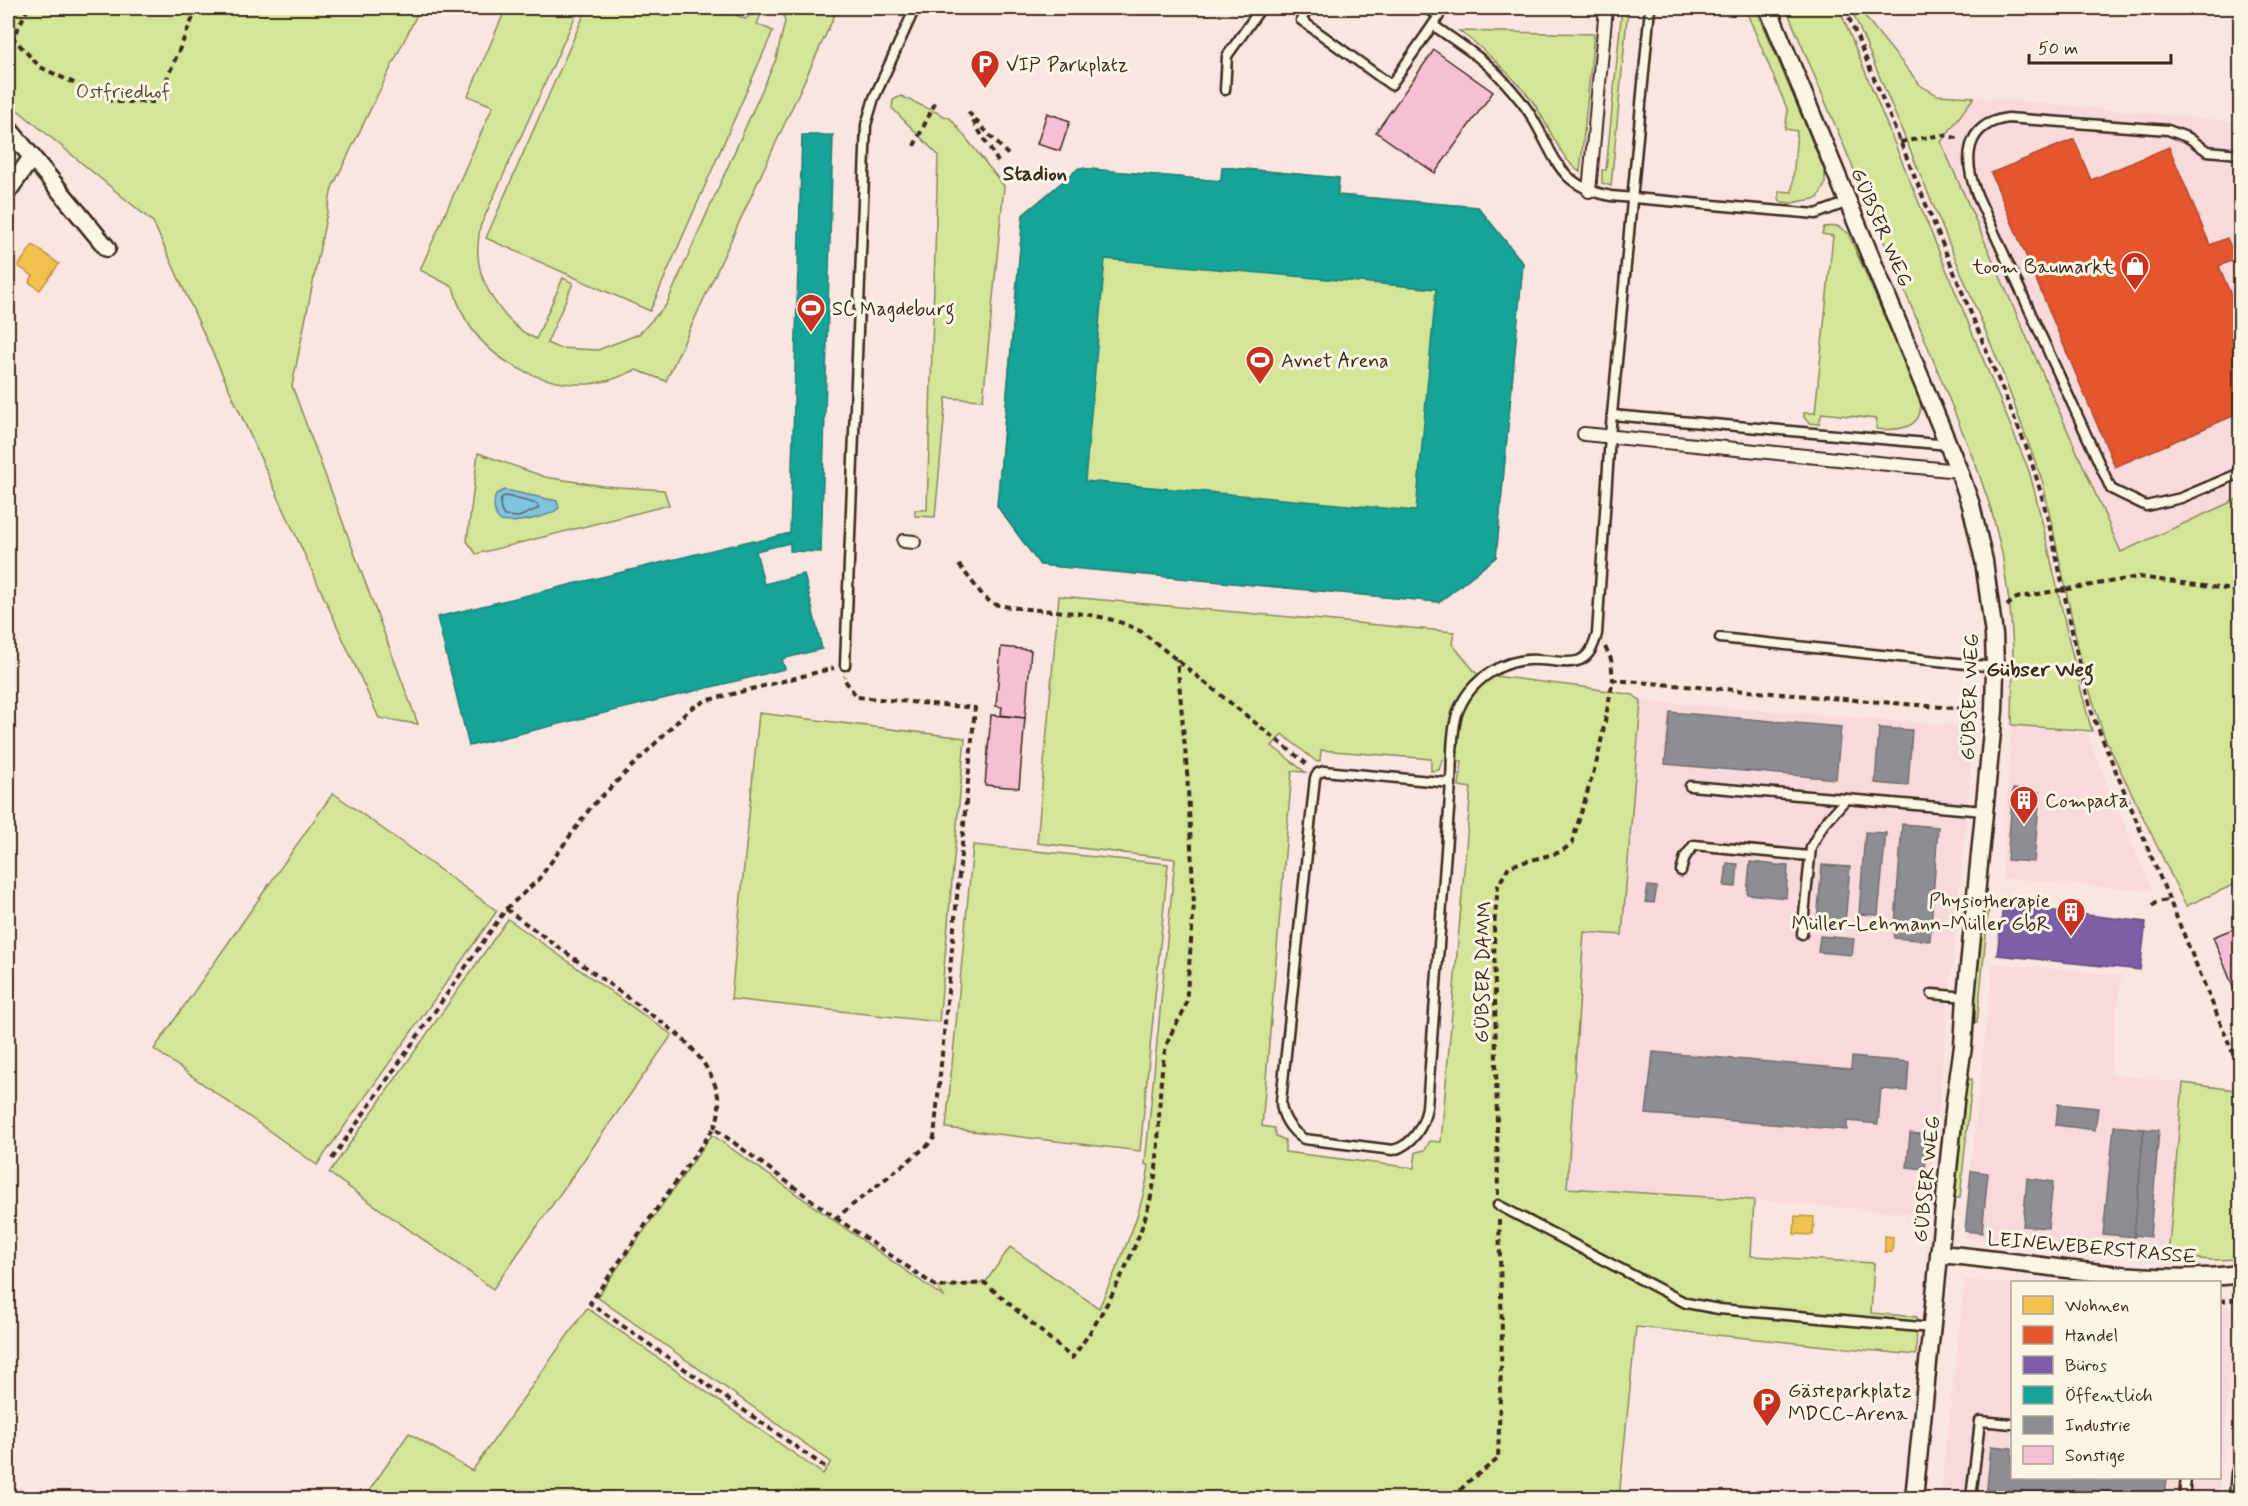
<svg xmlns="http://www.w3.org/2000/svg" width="2248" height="1506" viewBox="0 0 2248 1506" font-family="Mynerve,sans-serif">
	<rect width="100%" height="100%" fill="#fae5e0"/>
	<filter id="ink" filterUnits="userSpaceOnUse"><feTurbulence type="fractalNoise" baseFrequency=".0167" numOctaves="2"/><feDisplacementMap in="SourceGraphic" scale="12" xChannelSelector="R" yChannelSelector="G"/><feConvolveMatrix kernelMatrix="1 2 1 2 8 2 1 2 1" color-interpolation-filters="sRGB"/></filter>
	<g filter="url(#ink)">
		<!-- built -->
		<g fill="#f9dadc">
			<polygon points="1974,97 2240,122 2240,498 2121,552 1941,142"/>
			<polygon points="1641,701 1975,727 1928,1215 1754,1200 1567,1188 1584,931 1622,935"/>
			<polygon points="2012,725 2086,733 2152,891 2002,878"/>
			<polygon points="1993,963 2121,975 2110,1074 2183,1083 2168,1257 1963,1238"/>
			<polygon points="1965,1280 2012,1284 2012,1478 2220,1478 2220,1306 2237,1308 2218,1498 1940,1498"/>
		</g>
		<!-- green -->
		<g fill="#d4e598" stroke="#88885b" stroke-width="1.5" fill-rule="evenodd">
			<polygon points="8,8 420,8 332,188 292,386 418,724 379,718 153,222 8,102"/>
			<path d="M506 8H579L480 227C479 236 477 247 478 256 480 287 507 327 536 339L563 278 573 283 547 343 558 348 598 350 639 334 666 305 776 59 785 22 782 8H838L666 381 636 370C627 373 619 378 610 380 561 394 501 370 472 329 462 316 457 302 453 287L420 270 493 106 468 96Z"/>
			<polygon points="587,8 720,8 745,19 761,8 769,8 763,10 757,24 773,31 650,311 486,238"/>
			<polygon points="1622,8 1628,8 1611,186 1602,183 1602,170 1606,170"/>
			<polygon points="1745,8 1756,8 1825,172 1825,184 1818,198 1792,203 1781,202 1779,198 1779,191 1792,192 1797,131 1785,129 1788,111"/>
			<path d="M1786 8H1839L2029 471C2053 557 2067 645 2092 731L2012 725 2013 647 2010 608 2002 553 1991 509 1977 468 1922 332Z"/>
			<polygon points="1851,8 1858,8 1921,86 1937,95 1974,97 1941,142 2121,552 2240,498 2240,882 2186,906 2104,736 2083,670 2043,483 2000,366"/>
			<path d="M1459 31 1594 34 1580 172C1563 163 1546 120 1533 102 1512 75 1487 51 1459 31Z"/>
			<polygon points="901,96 951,119 1004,186 983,400 946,398 935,517 915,516 915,510 927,510 938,155 892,108 893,100"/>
			<polygon points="1222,167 1339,178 1338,195 1478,207 1523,263 1496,557 1439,602 1040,565 997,506 1023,215 1079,168 1221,181"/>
			<path d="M1837 226 1848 233 1920 399C1925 429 1898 431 1876 429L1877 419 1822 413 1819 424 1809 423 1804 417V413H1815L1833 236 1822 234 1824 227Z"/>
			<polygon points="478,453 545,477 603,486 664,490 669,505 476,554 467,541"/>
			<path d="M1059 596 1454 632 1452 644 1477 674 1583 687 1633 695 1641 701 1622 935 1584 932 1567 1188 1754 1200 1751 1256 1874 1263 1871 1313 1917 1317 1916 1355 1636 1327 1619 1498H364L409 1433 472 1471 587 1308 823 1474 831 1462 597 1297 712 1135 945 1298 937 1287 985 1283 1010 1247 1099 1308C1119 1262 1142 1216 1149 1166L1145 1164 1175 859 1037 843ZM1282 734 1317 762 1320 761 1321 750 1431 759V771L1439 770 1442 760 1462 761 1459 786 1471 788 1441 1142 1430 1141 1425 1150 1416 1152 1414 1168 1285 1152V1140L1276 1136 1274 1128 1262 1126 1292 771 1305 772 1272 746Z"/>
			<polygon points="759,713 965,738 939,1022 731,999"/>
			<polygon points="333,793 497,911 317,1165 154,1049"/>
			<polygon points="973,845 1168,864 1140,1151 946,1128"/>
			<polygon points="1985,895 1990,896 1977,1023 1975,1022 1975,993"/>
			<polygon points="508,919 672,1035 493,1289 329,1173"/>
			<polygon points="1972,1079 1960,1198 1955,1198 1967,1080"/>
			<polygon points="2183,1083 2235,1090 2240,1103 2240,1259 2214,1260 2168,1257"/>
		</g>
		<!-- water -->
		<path fill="#7fc4e0" stroke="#648692" stroke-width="1.5" d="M505 490 557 501 559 508C549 517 516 524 501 521 493 515 493 503 496 494Z"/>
		<!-- homes -->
		<g fill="#f2c14e" stroke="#bb9440" stroke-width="1.5">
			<polygon points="33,245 59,264 40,290 29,282 33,276 18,266"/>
			<polygon points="1795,1216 1814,1217 1813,1235 1794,1234"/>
			<polygon points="1885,1236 1893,1237 1892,1252 1885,1252"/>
		</g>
		<!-- shops -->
		<polygon fill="#e4572e" stroke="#b14a29" stroke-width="1.5" points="2074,139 2091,180 2169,147 2210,245 2227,238 2236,259 2219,266 2240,317 2240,413 2115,467 1991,173"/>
		<!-- offices -->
		<polygon fill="#7b5ea7" stroke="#684e7e" stroke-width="1.5" points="2003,905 2146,922 2140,970 1997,955"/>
		<!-- public -->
		<g fill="#17a398" stroke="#227f73" stroke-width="1.5" fill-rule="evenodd">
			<polygon points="802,135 833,135 821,552 790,551 790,543 756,551 764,584 804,574 822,649 782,659 785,669 469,746 437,617 753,540 754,542 790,533"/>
			<path d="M1222 167 1339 178 1337 195 1478 207 1523 263 1496 557 1439 602 1040 565 997 506 1023 215 1079 168 1221 181ZM1105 259 1436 289 1416 511 1085 481Z"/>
		</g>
		<!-- industry -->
		<g fill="#8d8d92" stroke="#746f6f" stroke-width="1.5">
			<polygon points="1670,712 1841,727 1836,779 1665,764"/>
			<polygon points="1879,728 1912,730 1908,786 1875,783"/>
			<polygon points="2013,789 2040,792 2034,862 2007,860"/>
			<polygon points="1902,824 1938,827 1930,941 1894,938"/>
			<polygon points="1865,832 1886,833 1878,915 1859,914"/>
			<polygon points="1750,862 1788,866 1786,898 1747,894"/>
			<polygon points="1727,863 1738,864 1736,887 1724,886"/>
			<polygon points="1822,865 1850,867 1845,923 1817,920"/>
			<polygon points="1648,886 1657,887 1654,903 1645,902"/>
			<polygon points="1820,936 1854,939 1852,955 1818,952"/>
			<polygon points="1653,1052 1851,1069 1852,1057 1909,1062 1907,1091 1881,1089 1878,1124 1847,1121 1847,1130 1646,1114"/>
			<polygon points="2058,1104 2098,1108 2095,1130 2056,1125"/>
			<polygon points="2114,1126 2144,1129 2135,1237 2103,1234"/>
			<polygon points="2144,1129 2159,1130 2150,1237 2134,1235"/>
			<polygon points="1910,1133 1929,1135 1925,1169 1907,1167"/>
			<polygon points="1971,1171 1988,1173 1982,1233 1965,1231"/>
			<polygon points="2027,1178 2053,1182 2048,1228 2023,1226"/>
			<polygon points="1991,1446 2012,1448 2012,1478 2167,1478 2165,1498 1986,1498"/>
		</g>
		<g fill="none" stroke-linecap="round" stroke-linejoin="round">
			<!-- shore -->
			<path stroke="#56686c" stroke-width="1.5" d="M506 496 537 504 539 508 519 517 504 516C500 511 499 503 502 497Z"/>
		</g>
		<!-- building -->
		<g fill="#f7bfd4" stroke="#3b2a1e" stroke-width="1.5">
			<polygon points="1434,50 1493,92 1435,173 1376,132"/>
			<polygon points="1047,113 1070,121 1060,151 1037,144"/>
			<polygon points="1001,647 1031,650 1025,718 1001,715 1002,707 996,706"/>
			<polygon points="991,715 1025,718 1019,788 985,785"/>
			<polygon points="2240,926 2240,1004 2213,937"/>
		</g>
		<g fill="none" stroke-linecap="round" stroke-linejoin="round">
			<!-- service casing -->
			<g stroke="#3b2a1e" stroke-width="13">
				<g id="service">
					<polyline points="1308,8 1301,20 1391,85 1439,16 1427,8"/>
					<path d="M1433 25C1456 42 1482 57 1502 79 1513 91 1525 104 1533 119 1557 159 1558 186 1611 196L1816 214 1848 202"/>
					<polyline points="1225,90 1227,56 1261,8"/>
					<path d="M2240 154 2207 151 2189 138 2168 130 2008 118C1963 124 1964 162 1977 195L2111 489 2146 506 2181 498 2240 473"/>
					<polyline points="1612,415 1949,445"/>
					<polyline points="1720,638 1995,667"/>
					<polyline points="845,665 866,125 874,98 915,8"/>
					<path d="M1451 783 1324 771 1318 773 1315 778 1281 1101C1281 1116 1291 1131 1304 1139L1393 1150C1413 1145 1424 1126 1427 1107L1451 783C1452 761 1451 736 1457 714 1469 680 1504 657 1539 660 1552 660 1568 665 1580 660 1591 655 1594 644 1597 634L1610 436 1650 8"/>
					<polyline points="1690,786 1846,799"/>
					<polyline points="1681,871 1685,857 1694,845 1809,856"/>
					<polyline points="1802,934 1811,847 1823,825 1846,799 1984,811"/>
					<polyline points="1932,994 1966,997"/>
					<polyline points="1498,1205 1686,1303 1719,1309 1932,1328"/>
					<polyline points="1971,1498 1980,1421 2012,1424"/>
					<polyline points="2184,1498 2186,1478"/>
				</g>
			</g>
			<!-- pedestrian casing -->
			<g stroke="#3b2a1e" stroke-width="16">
				<g id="pedestrian">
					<polyline points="1589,191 1606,8"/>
					<polyline points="1584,434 1959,471"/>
					<polyline points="904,541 914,542"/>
				</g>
			</g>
			<!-- minor casing -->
			<g stroke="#3b2a1e" stroke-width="21">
				<g id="minor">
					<polyline points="1768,8 1959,471 1971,505 1984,561 1994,635 1995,667 1994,711 1966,997 1963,1046 1955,1102 1914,1498"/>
					<polyline points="8,128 107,248"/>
					<polyline points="8,191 32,157"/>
					<path d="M1939 1254C2037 1262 2143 1287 2240 1274"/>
					<polyline points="2238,1498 2240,1473"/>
				</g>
			</g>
			<!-- path -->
			<g stroke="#3b2a1e" stroke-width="4" stroke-dasharray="6 4.5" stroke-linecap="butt">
				<polyline points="28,8 13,38 40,67 114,102 157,102 197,8"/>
				<path d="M1845 8 2027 449C2058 536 2067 628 2093 716L2240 1070"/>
				<polyline points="968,112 1011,158"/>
				<polyline points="973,121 1000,165"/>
				<polyline points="1900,142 1942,135 1962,139"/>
				<polyline points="914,146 937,99"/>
				<path d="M959 565 984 597 993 604C1044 615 1094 606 1142 632L1308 765"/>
				<polyline points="2007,606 2014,599 2020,597 2139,577 2240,591"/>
				<polyline points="1605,647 1611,659 1613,680"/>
				<polyline points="2152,906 2156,902 2169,900"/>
				<polyline points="506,909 538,880 591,807 690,709 705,701 834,668"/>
				<path d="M332 1159 506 909 675 1032C701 1054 731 1093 714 1128"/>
				<polyline points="1498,1195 1494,927 1498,886 1509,866 1561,852 1572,843 1598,757 1613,680 1978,710"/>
				<path d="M836 1218 937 1287 985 1283 1072 1358C1109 1309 1150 1228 1156 1168 1160 1133 1158 1097 1163 1063 1164 1051 1168 1039 1174 1028 1178 1020 1184 1014 1186 1004L1194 904 1187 771 1177 659"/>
				<polyline points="2220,1301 2240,1299"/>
				<polyline points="825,1467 590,1303 714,1128 836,1218 927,1146 934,1138 975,708 857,697 844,679 845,676"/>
				<polyline points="1453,1498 1469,1481 1498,1459 1502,1333 1499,1220"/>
			</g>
			<!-- service -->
			<use href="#service" stroke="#fcf5e5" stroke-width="8"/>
			<!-- pedestrian -->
			<use href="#pedestrian" stroke="#fcf5e5" stroke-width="12"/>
			<!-- minor -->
			<use href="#minor" stroke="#fcf5e5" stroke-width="16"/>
		</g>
	</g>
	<!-- icons -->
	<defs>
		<g id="parking-pin" transform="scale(1.5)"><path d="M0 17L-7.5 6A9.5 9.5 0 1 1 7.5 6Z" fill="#c8321e" stroke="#fcf5e5"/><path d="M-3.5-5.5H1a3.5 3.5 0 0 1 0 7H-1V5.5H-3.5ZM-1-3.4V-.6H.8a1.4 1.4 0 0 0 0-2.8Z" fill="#fff"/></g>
		<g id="shop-pin" transform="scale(1.5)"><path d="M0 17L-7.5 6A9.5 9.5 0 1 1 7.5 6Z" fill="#c8321e" stroke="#fcf5e5"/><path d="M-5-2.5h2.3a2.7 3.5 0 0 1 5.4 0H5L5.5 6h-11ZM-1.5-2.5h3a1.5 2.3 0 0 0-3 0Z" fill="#fff"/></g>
		<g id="stadium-pin" transform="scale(1.5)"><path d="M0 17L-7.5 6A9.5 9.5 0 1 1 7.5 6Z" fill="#c8321e" stroke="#fcf5e5"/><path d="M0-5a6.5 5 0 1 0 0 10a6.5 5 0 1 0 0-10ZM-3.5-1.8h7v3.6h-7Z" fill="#fff"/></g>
		<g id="building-pin" transform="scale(1.5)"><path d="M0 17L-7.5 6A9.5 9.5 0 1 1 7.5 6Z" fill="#c8321e" stroke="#fcf5e5"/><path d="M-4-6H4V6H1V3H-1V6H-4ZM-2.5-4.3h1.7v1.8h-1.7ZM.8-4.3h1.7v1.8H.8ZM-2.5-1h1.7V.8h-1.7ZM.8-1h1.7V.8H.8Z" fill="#fff"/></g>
	</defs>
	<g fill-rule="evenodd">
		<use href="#parking-pin" x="985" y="64"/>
		<use href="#shop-pin" x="2135" y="266"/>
		<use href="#stadium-pin" x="811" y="308"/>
		<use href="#stadium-pin" x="1260" y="360"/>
		<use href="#building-pin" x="2024" y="800"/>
		<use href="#building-pin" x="2071" y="912"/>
		<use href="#parking-pin" x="1767" y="1402"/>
	</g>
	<g text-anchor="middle" stroke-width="6" stroke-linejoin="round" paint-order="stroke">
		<!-- poi labels -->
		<g font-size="20" fill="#3b2a1e" stroke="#fcf5e5" text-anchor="start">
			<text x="1006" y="71">VIP Parkplatz</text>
			<text x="2114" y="273" text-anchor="end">toom Baumarkt</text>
			<text x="832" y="315">SC Magdeburg</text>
			<text x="1281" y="367">Avnet Arena</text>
			<text x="2045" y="807">Compacta</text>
			<text x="2050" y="907" text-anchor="end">Physiotherapie<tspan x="2050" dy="23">Müller-Lehmann-Müller GbR</tspan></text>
			<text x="1788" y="1397">Gästeparkplatz<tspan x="1788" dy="23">MDCC-Arena</tspan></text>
		</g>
		<!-- park labels -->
		<g font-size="20" fill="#5a4f36" stroke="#fcf5e5">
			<text x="123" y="98">Ostfriedhof</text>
		</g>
		<!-- street labels -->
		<g font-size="20" fill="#3b2a1e" stroke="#fcf5e5">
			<text transform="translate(1882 227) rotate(67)" y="7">GÜBSER WEG</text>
			<text transform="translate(1969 697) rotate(-88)" y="7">GÜBSER WEG</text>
			<text transform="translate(1482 972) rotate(-89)" y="7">GÜBSER DAMM</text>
			<text transform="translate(1926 1179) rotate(-84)" y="7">GÜBSER WEG</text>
			<text transform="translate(2092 1247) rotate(5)" y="7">LEINEWEBERSTRASSE</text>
		</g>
		<!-- neighbourhood labels -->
		<g font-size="21" font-weight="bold" fill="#3b2a1e" stroke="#fcf5e5">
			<text x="1035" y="180">Stadion</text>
			<text x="2040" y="676">Gübser Weg</text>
		</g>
	</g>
	<!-- margin -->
	<rect width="2248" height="1506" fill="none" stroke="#fcf5e5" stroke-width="30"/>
	<rect x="15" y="15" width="2218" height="1476" fill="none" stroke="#3b2a1e" stroke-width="2" filter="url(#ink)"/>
	<!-- legend -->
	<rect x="2011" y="1281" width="210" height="198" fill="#fcf5e5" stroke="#afa495" stroke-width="1.5"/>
	<rect x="2023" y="1296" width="30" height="18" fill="#f2c14e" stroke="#afa495" stroke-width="1.5"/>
	<text x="2065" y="1311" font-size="18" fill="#3b2a1e">Wohnen</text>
	<rect x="2023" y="1326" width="30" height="18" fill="#e4572e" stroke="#afa495" stroke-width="1.5"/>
	<text x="2065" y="1341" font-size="18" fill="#3b2a1e">Handel</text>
	<rect x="2023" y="1356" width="30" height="18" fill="#7b5ea7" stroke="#afa495" stroke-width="1.5"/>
	<text x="2065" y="1371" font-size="18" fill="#3b2a1e">Büros</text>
	<rect x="2023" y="1386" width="30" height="18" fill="#17a398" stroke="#afa495" stroke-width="1.5"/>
	<text x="2065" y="1401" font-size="18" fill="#3b2a1e">Öffentlich</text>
	<rect x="2023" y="1416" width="30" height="18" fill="#8d8d92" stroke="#afa495" stroke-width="1.5"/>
	<text x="2065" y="1431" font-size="18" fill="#3b2a1e">Industrie</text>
	<rect x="2023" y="1446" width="30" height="18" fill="#f7bfd4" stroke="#afa495" stroke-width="1.5"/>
	<text x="2065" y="1461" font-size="18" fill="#3b2a1e">Sonstige</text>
	<!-- scale -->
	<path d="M2029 54v9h142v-9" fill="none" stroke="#3b2a1e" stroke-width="3"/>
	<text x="2038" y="54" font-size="18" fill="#3b2a1e" stroke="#fcf5e5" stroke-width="4.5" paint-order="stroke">50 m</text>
</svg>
